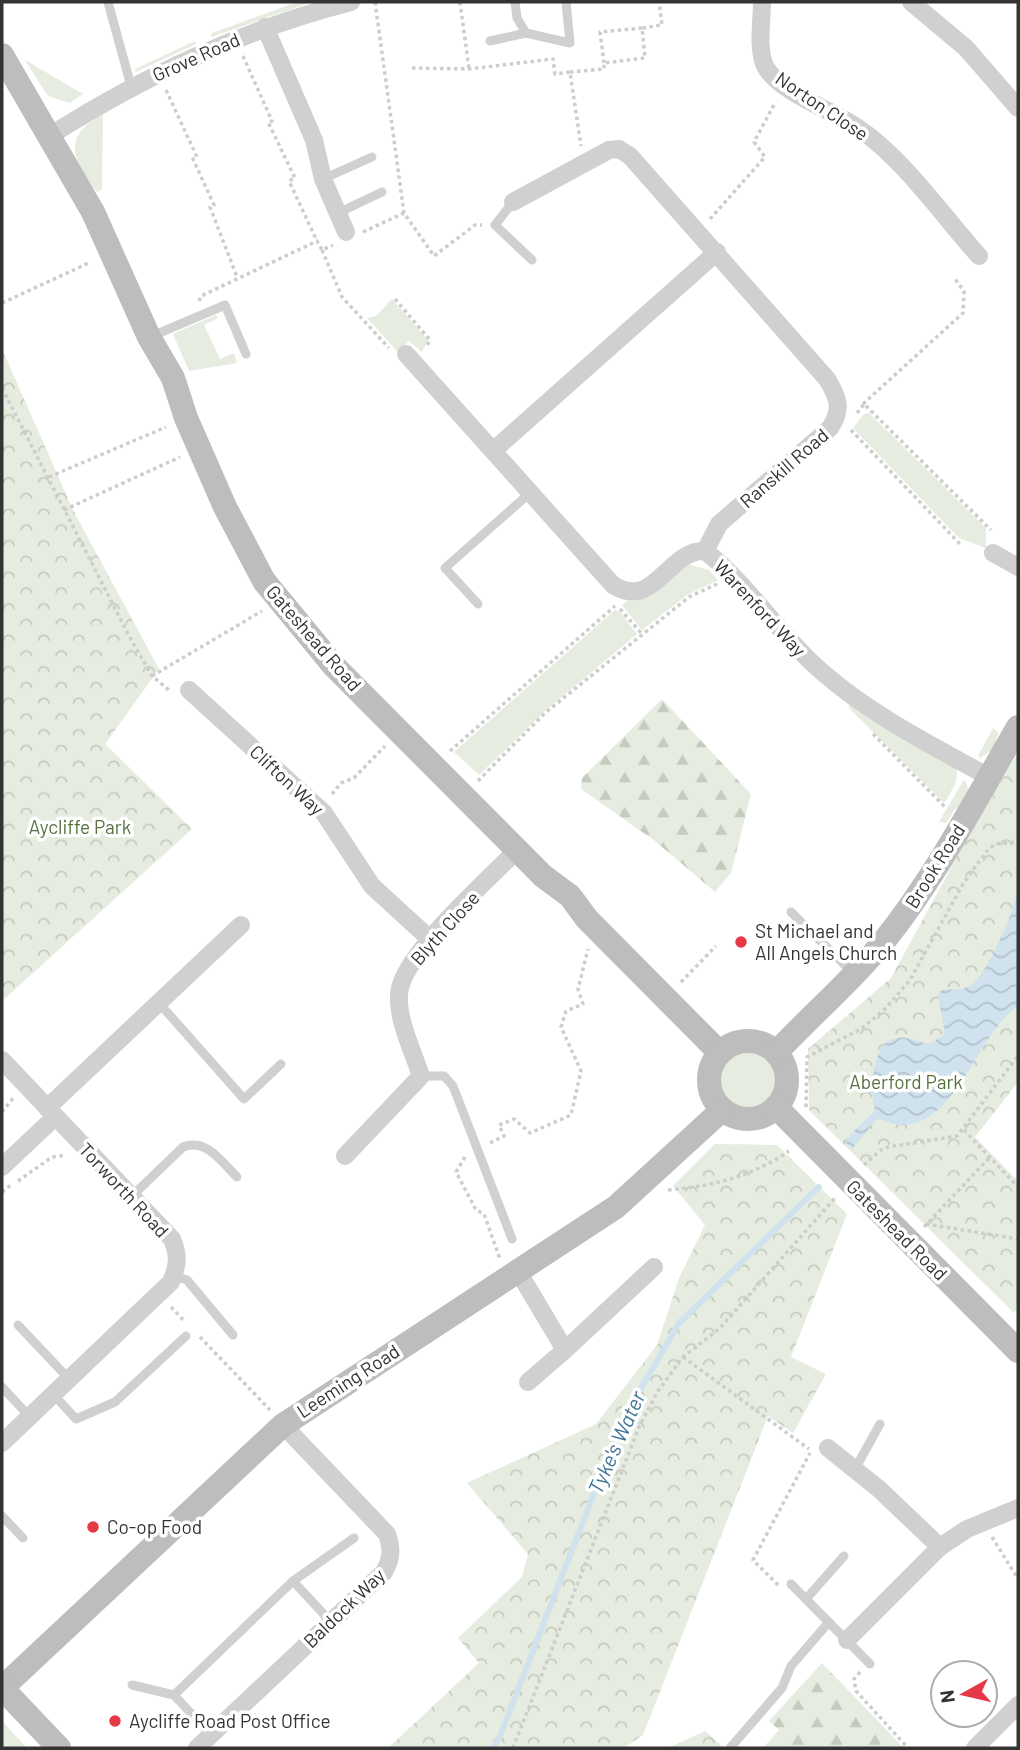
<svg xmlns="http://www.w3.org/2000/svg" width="1020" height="1750" viewBox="0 0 1020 1750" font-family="Barlow,sans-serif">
	<defs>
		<pattern id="forest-firs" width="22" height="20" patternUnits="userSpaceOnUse" patternTransform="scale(1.75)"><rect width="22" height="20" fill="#e6ecdf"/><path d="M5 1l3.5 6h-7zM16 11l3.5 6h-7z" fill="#c6cbc0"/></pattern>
		<pattern id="park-crowns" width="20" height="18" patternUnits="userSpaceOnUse" patternTransform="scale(1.75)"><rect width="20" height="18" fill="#e6ecdf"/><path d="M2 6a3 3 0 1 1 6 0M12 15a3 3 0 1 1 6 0" fill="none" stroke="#c6cbc0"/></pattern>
		<pattern id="water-waves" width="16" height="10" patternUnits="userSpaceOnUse" patternTransform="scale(1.75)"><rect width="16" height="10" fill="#cfe2ee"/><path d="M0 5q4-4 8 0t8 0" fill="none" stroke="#b2c2cd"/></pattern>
	</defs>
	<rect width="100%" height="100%" fill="#fff"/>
	<!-- grass -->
	<g fill="#e6ecdf">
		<polygon points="297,2 312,2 211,37 212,33"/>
		<polygon points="195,41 196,44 136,72 135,69"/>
		<polygon points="26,62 27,61 83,94 70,103 48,96"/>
		<path d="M103 114 102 189 97 192C71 158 62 137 103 114Z"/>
		<polygon points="392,299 428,340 422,352 409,341 398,352 367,318 376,316"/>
		<polygon points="216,315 218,318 204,325 220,359 234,353 237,363 189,371 173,334"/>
		<polygon points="869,413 986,528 986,548 959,538 853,428 864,414"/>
		<polygon points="687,564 709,570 718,580 687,595 642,630 622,605 628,600 650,597"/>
		<polygon points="615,610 620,612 637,634 544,712 479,775 454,752"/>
		<polygon points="849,703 957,769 956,782 946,801 943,802 849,708"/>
		<polygon points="993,728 999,733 996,738 998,746 980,758 978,756"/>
		<polygon points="963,781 966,781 968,790 962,808 955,809 946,823 939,822"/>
		<circle cx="748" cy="1080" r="28"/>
		<polygon points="2,1721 27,1748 2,1748"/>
	</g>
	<!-- forest -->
	<g fill="url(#forest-firs)">
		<polygon points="662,699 751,794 731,873 715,892 655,841 581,789 582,778"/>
		<polygon points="822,1663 904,1748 763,1748 779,1730 769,1721"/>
	</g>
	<!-- park -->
	<g fill="url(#park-crowns)">
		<polygon points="2,349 73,510 159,669 105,744 192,829 2,1001"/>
		<polygon points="1018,753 1018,1082 975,1137 1018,1181 1018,1308 1014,1313 809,1110 808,1049 891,978 965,842"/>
		<polygon points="715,1144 777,1145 847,1214 791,1357 826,1374 793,1433 768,1416 643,1735 624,1748 388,1748 479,1663 458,1638 522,1577 528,1554 467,1483 596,1424 657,1345 679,1278 705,1225 673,1186"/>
		<polygon points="705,1731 724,1748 668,1748"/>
	</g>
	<!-- water -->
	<path fill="url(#water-waves)" d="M1018 891V1006C977 1034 957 1123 904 1125 895 1126 886 1120 877 1119L852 1149 845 1142C854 1129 865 1122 875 1110 869 1094 872 1046 892 1039 906 1034 917 1042 930 1044L945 1034 938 994 942 990C951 989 963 990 970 986 988 974 1013 913 1018 891Z"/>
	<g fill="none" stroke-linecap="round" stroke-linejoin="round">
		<!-- stream -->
		<polyline stroke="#cfe2ee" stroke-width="6" points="493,1748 500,1736 622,1421 679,1323 819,1187"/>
		<!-- path -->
		<g stroke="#cdcdcd" stroke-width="3.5" stroke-dasharray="3.5 3.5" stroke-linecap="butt">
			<polyline points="375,2 404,213"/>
			<polyline points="460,2 469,69"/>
			<polyline points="243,56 272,121 268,122 295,178 289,181 317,241"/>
			<polyline points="604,63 600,32 642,28"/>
			<polyline points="412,68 469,69 553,59 555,74 570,72 581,146"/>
			<polyline points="570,72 604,69 604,63 645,58 642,28 662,25 659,2"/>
			<polyline points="166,90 197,157 193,159 214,205 210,207 237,277"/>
			<polyline points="710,219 765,157 754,142 775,103"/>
			<polyline points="363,232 404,213 434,256 475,225 482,225"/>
			<polyline points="322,250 342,297 389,348"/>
			<polyline points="395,299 430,340 426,347"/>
			<polyline points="199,301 201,296 317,241 322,250 333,245"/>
			<polyline points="2,303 91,262"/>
			<polyline points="2,388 128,634 152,676 170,691"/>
			<polyline points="863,404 963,313 964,291 955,279"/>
			<polyline points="857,413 864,404 991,530"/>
			<polyline points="851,430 961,545"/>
			<polyline points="49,477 166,427"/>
			<polyline points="64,510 180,457"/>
			<polyline points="620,609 642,634"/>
			<polyline points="152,676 262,611"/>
			<polyline points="873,734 945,807"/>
			<polyline points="450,751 615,606"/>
			<polyline points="478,781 545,713 689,597 717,584"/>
			<polyline points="332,794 341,783 354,778 385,746"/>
			<polyline points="681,982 716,946"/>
			<polyline points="806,1107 807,1057 861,1029 885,1009 910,980 963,884 986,852 995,844 1018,842"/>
			<polyline points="2,1112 14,1097"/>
			<polyline points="964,1130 1018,1187"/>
			<polyline points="490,1143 504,1136 499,1125 514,1119 530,1133 571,1115 581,1071 561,1027 566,1011 583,1004 578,989 588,949"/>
			<polyline points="465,1157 456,1172 476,1210 484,1214 500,1259"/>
			<polyline points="864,1165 881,1150 888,1147 957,1136 1018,1056"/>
			<polyline points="18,1181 52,1157 66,1155"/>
			<path d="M668 1190C713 1186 751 1177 789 1151"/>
			<polyline points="2,1192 11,1185"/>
			<polyline points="926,1224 1018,1239"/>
			<polyline points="924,1227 990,1157"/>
			<polyline points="171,1307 185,1322"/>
			<polyline points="200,1337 270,1410"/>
			<polyline points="683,1357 809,1449"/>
			<polyline points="992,1537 1018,1579"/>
			<polyline points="778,1585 753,1560 810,1453"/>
			<polyline points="860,1672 854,1679 856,1691 908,1748"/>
			<polyline points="513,1748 639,1427 658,1391 683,1357 719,1329 835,1198"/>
		</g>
		<!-- lane -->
		<g stroke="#d0d0d0" stroke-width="9">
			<polyline points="108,2 131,86"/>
			<polyline points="515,2 517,18 526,33 570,43 566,2"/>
			<polyline points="490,41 526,33"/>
			<polyline points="323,179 372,157"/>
			<polyline points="513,202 495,225 532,260"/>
			<polyline points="338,213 382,192"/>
			<polyline points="150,337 225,305 246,354"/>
			<polyline points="478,604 445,568 531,492"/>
			<polyline points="791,912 852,972"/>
			<polyline points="159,1003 244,1099 281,1064"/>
			<polyline points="421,1076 444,1076 453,1086 512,1239"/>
			<path d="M131 1197 183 1147C206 1138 221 1161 237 1177"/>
			<polyline points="174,1276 187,1280 233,1335"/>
			<polyline points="18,1325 69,1379"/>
			<polyline points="2,1387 29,1416"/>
			<polyline points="53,1394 76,1419 115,1402 186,1336"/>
			<polyline points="855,1469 880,1424"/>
			<polyline points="2,1516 23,1538"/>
			<polyline points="293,1581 331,1622"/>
			<polyline points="791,1584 870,1664"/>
			<polyline points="806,1599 844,1556"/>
			<polyline points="132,1685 174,1695 211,1735"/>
			<polyline points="174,1695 293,1581 354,1538"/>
			<polyline points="730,1748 782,1688 791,1666 829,1622"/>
		</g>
		<!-- street -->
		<g stroke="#d0d0d0" stroke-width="18">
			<path d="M762 2C762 21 757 48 765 66 779 93 833 110 858 128 903 158 942 215 979 256"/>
			<polyline points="911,2 966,48 1018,108"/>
			<polyline points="265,27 314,140 323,179 346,232"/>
			<path d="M51 135C146 75 242 30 351 2"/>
			<path d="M513 202 609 150 619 149 630 156 827 379C838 397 843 409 830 428L719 524 705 551"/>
			<path d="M406 354 613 585C655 611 668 549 705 551 748 584 779 635 821 671 871 715 931 745 989 777"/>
			<polyline points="494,450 717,252"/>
			<polyline points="993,553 1018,567"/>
			<polyline points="189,690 324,813 372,886 431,940"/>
			<path d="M2 1060 172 1239C179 1256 178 1265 171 1282L2 1443"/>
			<polyline points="47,1108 241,925"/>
			<path d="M345 1156 421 1076C413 1051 394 1014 400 988 409 949 489 879 518 849"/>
			<polyline points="2,1167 55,1117"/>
			<polyline points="519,1273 565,1350 654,1267"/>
			<polyline points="528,1382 565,1350"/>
			<polyline points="828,1448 879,1489 940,1547"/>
			<polyline points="847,1640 940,1547 967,1529 1018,1508"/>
			<path d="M197 1748 384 1572C392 1558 392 1548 387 1534L283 1425"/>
			<polyline points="975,1748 1018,1705"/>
		</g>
		<!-- secondary -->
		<g stroke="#bdbdbd" stroke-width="24">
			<polyline points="2,55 93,212 149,337 173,378 186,418 225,507 264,581 334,666 543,876 570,896 587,919 720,1053"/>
			<circle cx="748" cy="1080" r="39"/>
			<path d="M776 1053C811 1015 852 981 884 941 937 875 976 799 1018 727"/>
			<polyline points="776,1107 1018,1351"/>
			<polyline points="2,1688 283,1425 616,1207 722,1110"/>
			<polyline points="2,1688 59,1748"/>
		</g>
	</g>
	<!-- markers -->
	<g fill="#e63946" stroke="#fff" stroke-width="2.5">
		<circle cx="741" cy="942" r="7"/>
		<circle cx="93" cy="1527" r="7"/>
		<circle cx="115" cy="1721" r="7"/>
	</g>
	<g text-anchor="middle" stroke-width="7" stroke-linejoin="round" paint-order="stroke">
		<!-- street labels -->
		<g font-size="19" fill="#333" stroke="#fff">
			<text transform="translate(196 57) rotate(-24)" y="7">Grove Road</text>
			<text transform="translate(822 106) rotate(34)" y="7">Norton Close</text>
			<text transform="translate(784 468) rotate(-41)" y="7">Ranskill Road</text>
			<text transform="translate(760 608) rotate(47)" y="7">Warenford Way</text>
			<text transform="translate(314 638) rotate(49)" y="7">Gateshead Road</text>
			<text transform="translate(287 780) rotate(43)" y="7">Clifton Way</text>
			<text transform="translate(935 866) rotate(-58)" y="7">Brook Road</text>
			<text transform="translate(445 928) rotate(-48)" y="7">Blyth Close</text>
			<text transform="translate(124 1190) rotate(47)" y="7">Torworth Road</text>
			<text transform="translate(897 1230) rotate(45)" y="7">Gateshead Road</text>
			<text transform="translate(348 1381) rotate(-33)" y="7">Leeming Road</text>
			<text transform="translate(344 1608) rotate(-44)" y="7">Baldock Way</text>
		</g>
		<!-- park labels -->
		<g font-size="19" fill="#56703f" stroke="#fff">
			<text x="80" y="834">Aycliffe Park</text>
			<text x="906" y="1089">Aberford Park</text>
		</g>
		<!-- poi labels -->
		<g font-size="19" fill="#333" stroke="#fff" text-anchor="start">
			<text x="755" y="938">St Michael and<tspan x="755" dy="22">All Angels Church</tspan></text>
			<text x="107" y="1534">Co-op Food</text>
			<text x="129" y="1728">Aycliffe Road Post Office</text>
		</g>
		<!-- water labels -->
		<g font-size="21" font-style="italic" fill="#3f7597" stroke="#fff">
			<text transform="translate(617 1443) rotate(-66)" y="7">Tyke's Water</text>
		</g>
	</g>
	<!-- border -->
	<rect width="1020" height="1750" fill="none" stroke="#333333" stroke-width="7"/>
	<!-- north arrow -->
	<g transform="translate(964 1694) rotate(262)"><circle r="33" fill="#ffffff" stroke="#adadad" stroke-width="2"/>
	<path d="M0-5L12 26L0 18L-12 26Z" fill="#e63946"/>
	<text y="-10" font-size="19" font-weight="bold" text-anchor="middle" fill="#333333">N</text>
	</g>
</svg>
